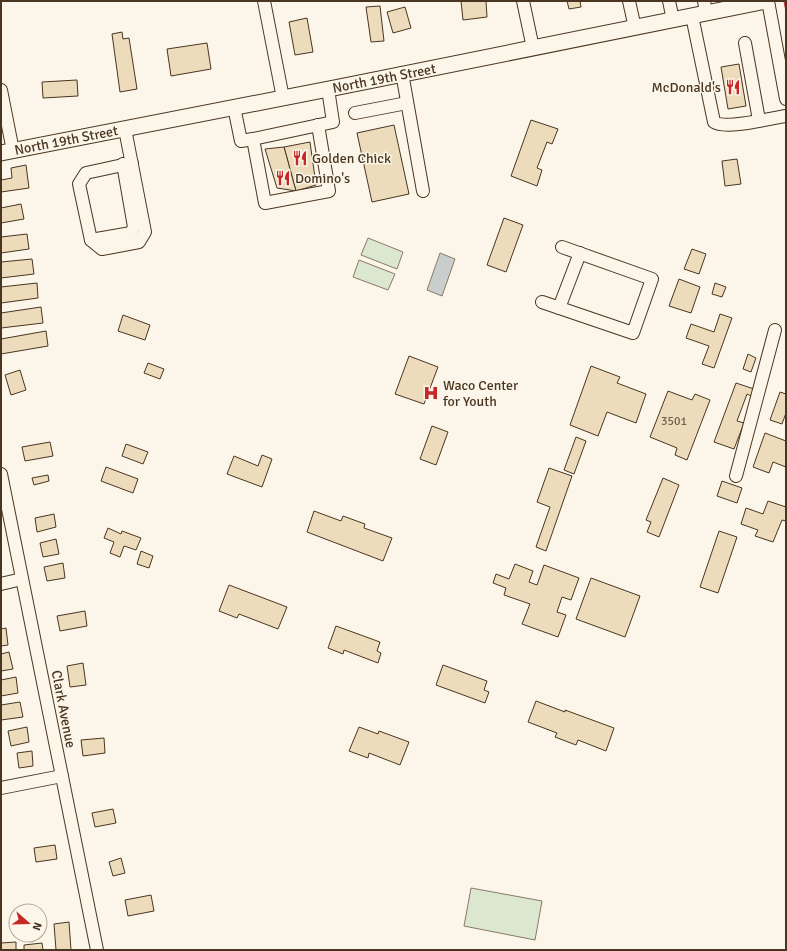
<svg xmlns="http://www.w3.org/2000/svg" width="787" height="951" viewBox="0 0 787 951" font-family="Signika,sans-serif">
	<rect width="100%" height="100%" fill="#fbf6e9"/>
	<!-- green -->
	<g fill="#dce7d0" stroke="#887966">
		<polygon points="368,238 403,252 397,269 361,255"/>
		<polygon points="359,260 395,274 388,290 353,277"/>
		<polygon points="471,888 542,901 535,940 464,926"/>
	</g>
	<!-- water -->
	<polygon fill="#c9cecd" stroke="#887966" points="440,253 455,259 442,296 427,290"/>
	<!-- building -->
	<g fill="#ecdcbc" stroke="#4a3520">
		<polygon points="461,1 486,1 487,17 463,20"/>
		<polygon points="567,1 580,1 581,7 569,9"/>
		<polygon points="380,6 384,41 371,42 366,7"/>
		<polygon points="405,7 411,28 393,33 387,12"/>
		<polygon points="307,18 313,52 295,55 289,22"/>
		<polygon points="122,32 123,39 129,38 137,89 120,92 112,34"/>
		<polygon points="207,43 211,69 171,76 167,49"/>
		<polygon points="739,64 746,106 728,109 721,67"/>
		<polygon points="77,80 78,96 43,98 42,82"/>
		<polygon points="531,120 558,129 552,144 547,142 537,168 542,170 537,186 511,176"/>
		<polygon points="394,125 409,194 372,202 357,133"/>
		<polygon points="310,142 316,185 296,191 284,147"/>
		<polygon points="284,147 296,191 277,188 265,149"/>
		<polygon points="737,159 741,184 725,186 722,161"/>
		<polygon points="26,165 29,188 1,192 1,180 12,178 11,168"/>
		<polygon points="21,204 24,219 1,223 1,208"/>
		<polygon points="504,218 523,225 506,272 487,265"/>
		<polygon points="27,234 29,249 1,253 1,237"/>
		<polygon points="692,249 706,254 699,274 684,269"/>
		<polygon points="32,259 34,274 1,278 1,262"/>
		<polygon points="679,279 700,287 691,313 669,306"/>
		<polygon points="37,283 38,298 1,303 1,287"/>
		<polygon points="715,283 726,287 722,297 712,294"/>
		<polygon points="41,307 43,323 1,328 1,313"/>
		<polygon points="720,314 732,318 714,368 702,364 709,346 686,338 691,324 714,332"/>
		<polygon points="123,315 150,325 145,340 118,331"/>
		<polygon points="46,331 48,346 1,354 1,339"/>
		<polygon points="748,354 756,358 751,372 743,369"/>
		<polygon points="409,356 438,367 424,404 395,394"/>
		<polygon points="148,363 164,369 160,379 144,373"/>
		<polygon points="591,366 620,377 617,383 646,394 636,423 607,412 598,436 570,425"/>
		<polygon points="20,370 26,390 11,395 5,375"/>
		<polygon points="736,383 754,389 751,396 747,394 737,421 744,423 734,449 714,442"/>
		<polygon points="668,391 692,400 695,394 710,400 687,460 675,455 677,448 650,437"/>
		<polygon points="780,392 786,394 786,413 782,424 770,420"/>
		<polygon points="432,426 448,432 436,465 420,459"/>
		<polygon points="765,433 786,441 786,467 773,462 769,473 753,467"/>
		<polygon points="576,437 586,441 574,474 564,470"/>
		<polygon points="50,442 53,456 25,461 22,447"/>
		<polygon points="126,444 148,452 143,464 122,456"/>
		<polygon points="262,455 272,459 262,487 227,474 234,456 258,466"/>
		<polygon points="106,467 138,479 133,493 101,481"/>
		<polygon points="549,468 572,476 546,551 536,547 550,507 537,502"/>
		<polygon points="48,475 49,481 34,485 32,478"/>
		<polygon points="663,478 679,485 659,537 647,532 651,522 646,520"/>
		<polygon points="722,481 742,488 737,503 717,496"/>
		<polygon points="768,501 786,507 786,521 782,520 773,542 755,536 758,530 741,524 746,508 763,514"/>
		<polygon points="314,511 341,521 343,516 365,524 364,528 392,538 383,561 307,532"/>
		<polygon points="54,514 56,527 37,532 35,518"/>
		<polygon points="108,528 121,534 122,531 141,538 136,550 124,546 120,557 110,553 114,542 104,538"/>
		<polygon points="719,531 737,537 718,593 700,587"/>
		<polygon points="56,539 59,554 43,557 40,543"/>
		<polygon points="141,551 153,556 149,568 137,564"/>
		<polygon points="63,563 65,578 47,581 44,567"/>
		<polygon points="515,564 533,571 529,582 537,585 544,565 579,578 571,600 562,597 557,612 566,615 558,637 522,624 530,604 504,595 506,588 493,583 496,574 509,579"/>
		<polygon points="591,578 640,596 625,637 576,619"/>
		<polygon points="229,585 287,607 278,629 239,614 237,618 219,611"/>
		<polygon points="85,611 87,626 60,631 57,616"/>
		<polygon points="336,626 380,642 377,651 381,653 378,663 344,650 343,654 328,648"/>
		<polygon points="6,628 8,645 1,646 1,629"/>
		<polygon points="9,652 13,669 1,671 1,654"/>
		<polygon points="83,663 86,685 70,687 67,666"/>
		<polygon points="443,665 487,681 484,690 489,692 485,703 436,685"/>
		<polygon points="16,677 18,693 1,696 1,680"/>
		<polygon points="536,701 565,712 565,710 614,728 606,751 578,740 576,745 555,737 557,733 528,722"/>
		<polygon points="20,702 23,717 1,720 1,705"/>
		<polygon points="27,727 29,742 11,746 8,731"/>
		<polygon points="359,727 378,734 379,731 409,742 400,765 369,753 368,758 349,751"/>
		<polygon points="104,738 105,753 83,756 81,740"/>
		<polygon points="32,751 33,766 19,768 17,753"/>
		<polygon points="113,809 116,823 95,827 92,813"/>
		<polygon points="55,845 57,859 36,862 34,848"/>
		<polygon points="121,858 125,873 113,876 109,862"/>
		<polygon points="151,895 154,911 128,916 125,900"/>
		<polygon points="69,922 71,950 56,950 54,924"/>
		<polygon points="16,942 16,950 1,950 1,943"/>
		<polygon points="42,943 43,950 24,950 24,945"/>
	</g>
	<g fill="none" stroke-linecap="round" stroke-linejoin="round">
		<!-- minor casing -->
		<g stroke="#4a3520" stroke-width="14">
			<g id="minor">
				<polyline points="264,1 283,98"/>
				<polyline points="523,1 533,48"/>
				<polyline points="629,1 635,28"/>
				<polyline points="669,1 673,20"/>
				<polyline points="704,1 706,13"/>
				<polyline points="768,1 786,99"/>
				<path d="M692 16 714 122C726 130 771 118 786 116"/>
				<polyline points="745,43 759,120"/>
				<polyline points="402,73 423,191"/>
				<polyline points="1,90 13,151"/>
				<polyline points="234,107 241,141 253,139 333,122 328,89"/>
				<polyline points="355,113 407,103"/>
				<polyline points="125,129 145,232 139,242 102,249 91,240 79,184 86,173 132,163"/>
				<polyline points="253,139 265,203 329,191 318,125"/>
				<polyline points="91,240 131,233 134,227 123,164"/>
				<polyline points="542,302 633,333 652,279 562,247"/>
				<polyline points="559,308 580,253"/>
				<polyline points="1,474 97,950"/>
				<polyline points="736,476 775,330"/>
				<polyline points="1,584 22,579"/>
				<polyline points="1,788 62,776"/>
			</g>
		</g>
		<!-- major casing -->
		<g stroke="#4a3520" stroke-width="17">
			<polyline id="major" points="1,153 339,87 766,1"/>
		</g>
		<!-- minor -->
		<use href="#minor" stroke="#fbf6e9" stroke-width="12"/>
		<!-- major -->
		<use href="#major" stroke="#fbf6e9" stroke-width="15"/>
		<!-- power -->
		<polyline stroke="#c62828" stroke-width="1" stroke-dasharray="14 3 2 3" stroke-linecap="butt" points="784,1 786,12"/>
	</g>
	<!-- icons -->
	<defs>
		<g id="restaurant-bare" transform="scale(1.2)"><path d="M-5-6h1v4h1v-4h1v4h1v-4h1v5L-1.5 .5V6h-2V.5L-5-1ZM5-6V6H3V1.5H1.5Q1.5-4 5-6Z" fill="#c62828" stroke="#fbf6e9" stroke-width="2.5" paint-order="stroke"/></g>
		<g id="hospital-bare" transform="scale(1.2)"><path d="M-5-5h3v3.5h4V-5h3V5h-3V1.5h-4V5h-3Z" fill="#c62828" stroke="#fbf6e9" stroke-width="2.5" paint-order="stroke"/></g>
	</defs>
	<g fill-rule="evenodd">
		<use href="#restaurant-bare" x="733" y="87"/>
		<use href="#restaurant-bare" x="300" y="158"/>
		<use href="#restaurant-bare" x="283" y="178"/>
		<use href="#hospital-bare" x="431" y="393"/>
	</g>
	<g text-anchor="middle" stroke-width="3" stroke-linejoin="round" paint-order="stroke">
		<!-- number labels -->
		<g font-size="12" fill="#725f47">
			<text x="674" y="425">3501</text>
		</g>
		<!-- street labels -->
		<g font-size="14" fill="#4a3520" stroke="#fbf6e9">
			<text transform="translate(384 78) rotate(-11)" y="5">North 19th Street</text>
			<text transform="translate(66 140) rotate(-11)" y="5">North 19th Street</text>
			<text transform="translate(64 709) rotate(79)" y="5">Clark Avenue</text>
		</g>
		<!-- poi labels -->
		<g font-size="14" fill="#4a3520" stroke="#fbf6e9" text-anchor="start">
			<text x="721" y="92" text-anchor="end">McDonald's</text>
			<text x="312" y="163">Golden Chick</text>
			<text x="295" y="183">Domino's</text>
			<text x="443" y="390">Waco Center<tspan x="443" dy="16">for Youth</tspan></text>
		</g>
	</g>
	<!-- border -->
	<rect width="787" height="951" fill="none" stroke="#4a3520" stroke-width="4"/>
	<!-- north arrow -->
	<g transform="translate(28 923) rotate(110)"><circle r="19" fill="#fbf6e9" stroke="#b4a999"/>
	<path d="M0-3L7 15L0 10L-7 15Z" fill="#c62828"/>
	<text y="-6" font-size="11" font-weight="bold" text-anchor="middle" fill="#4a3520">N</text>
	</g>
</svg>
